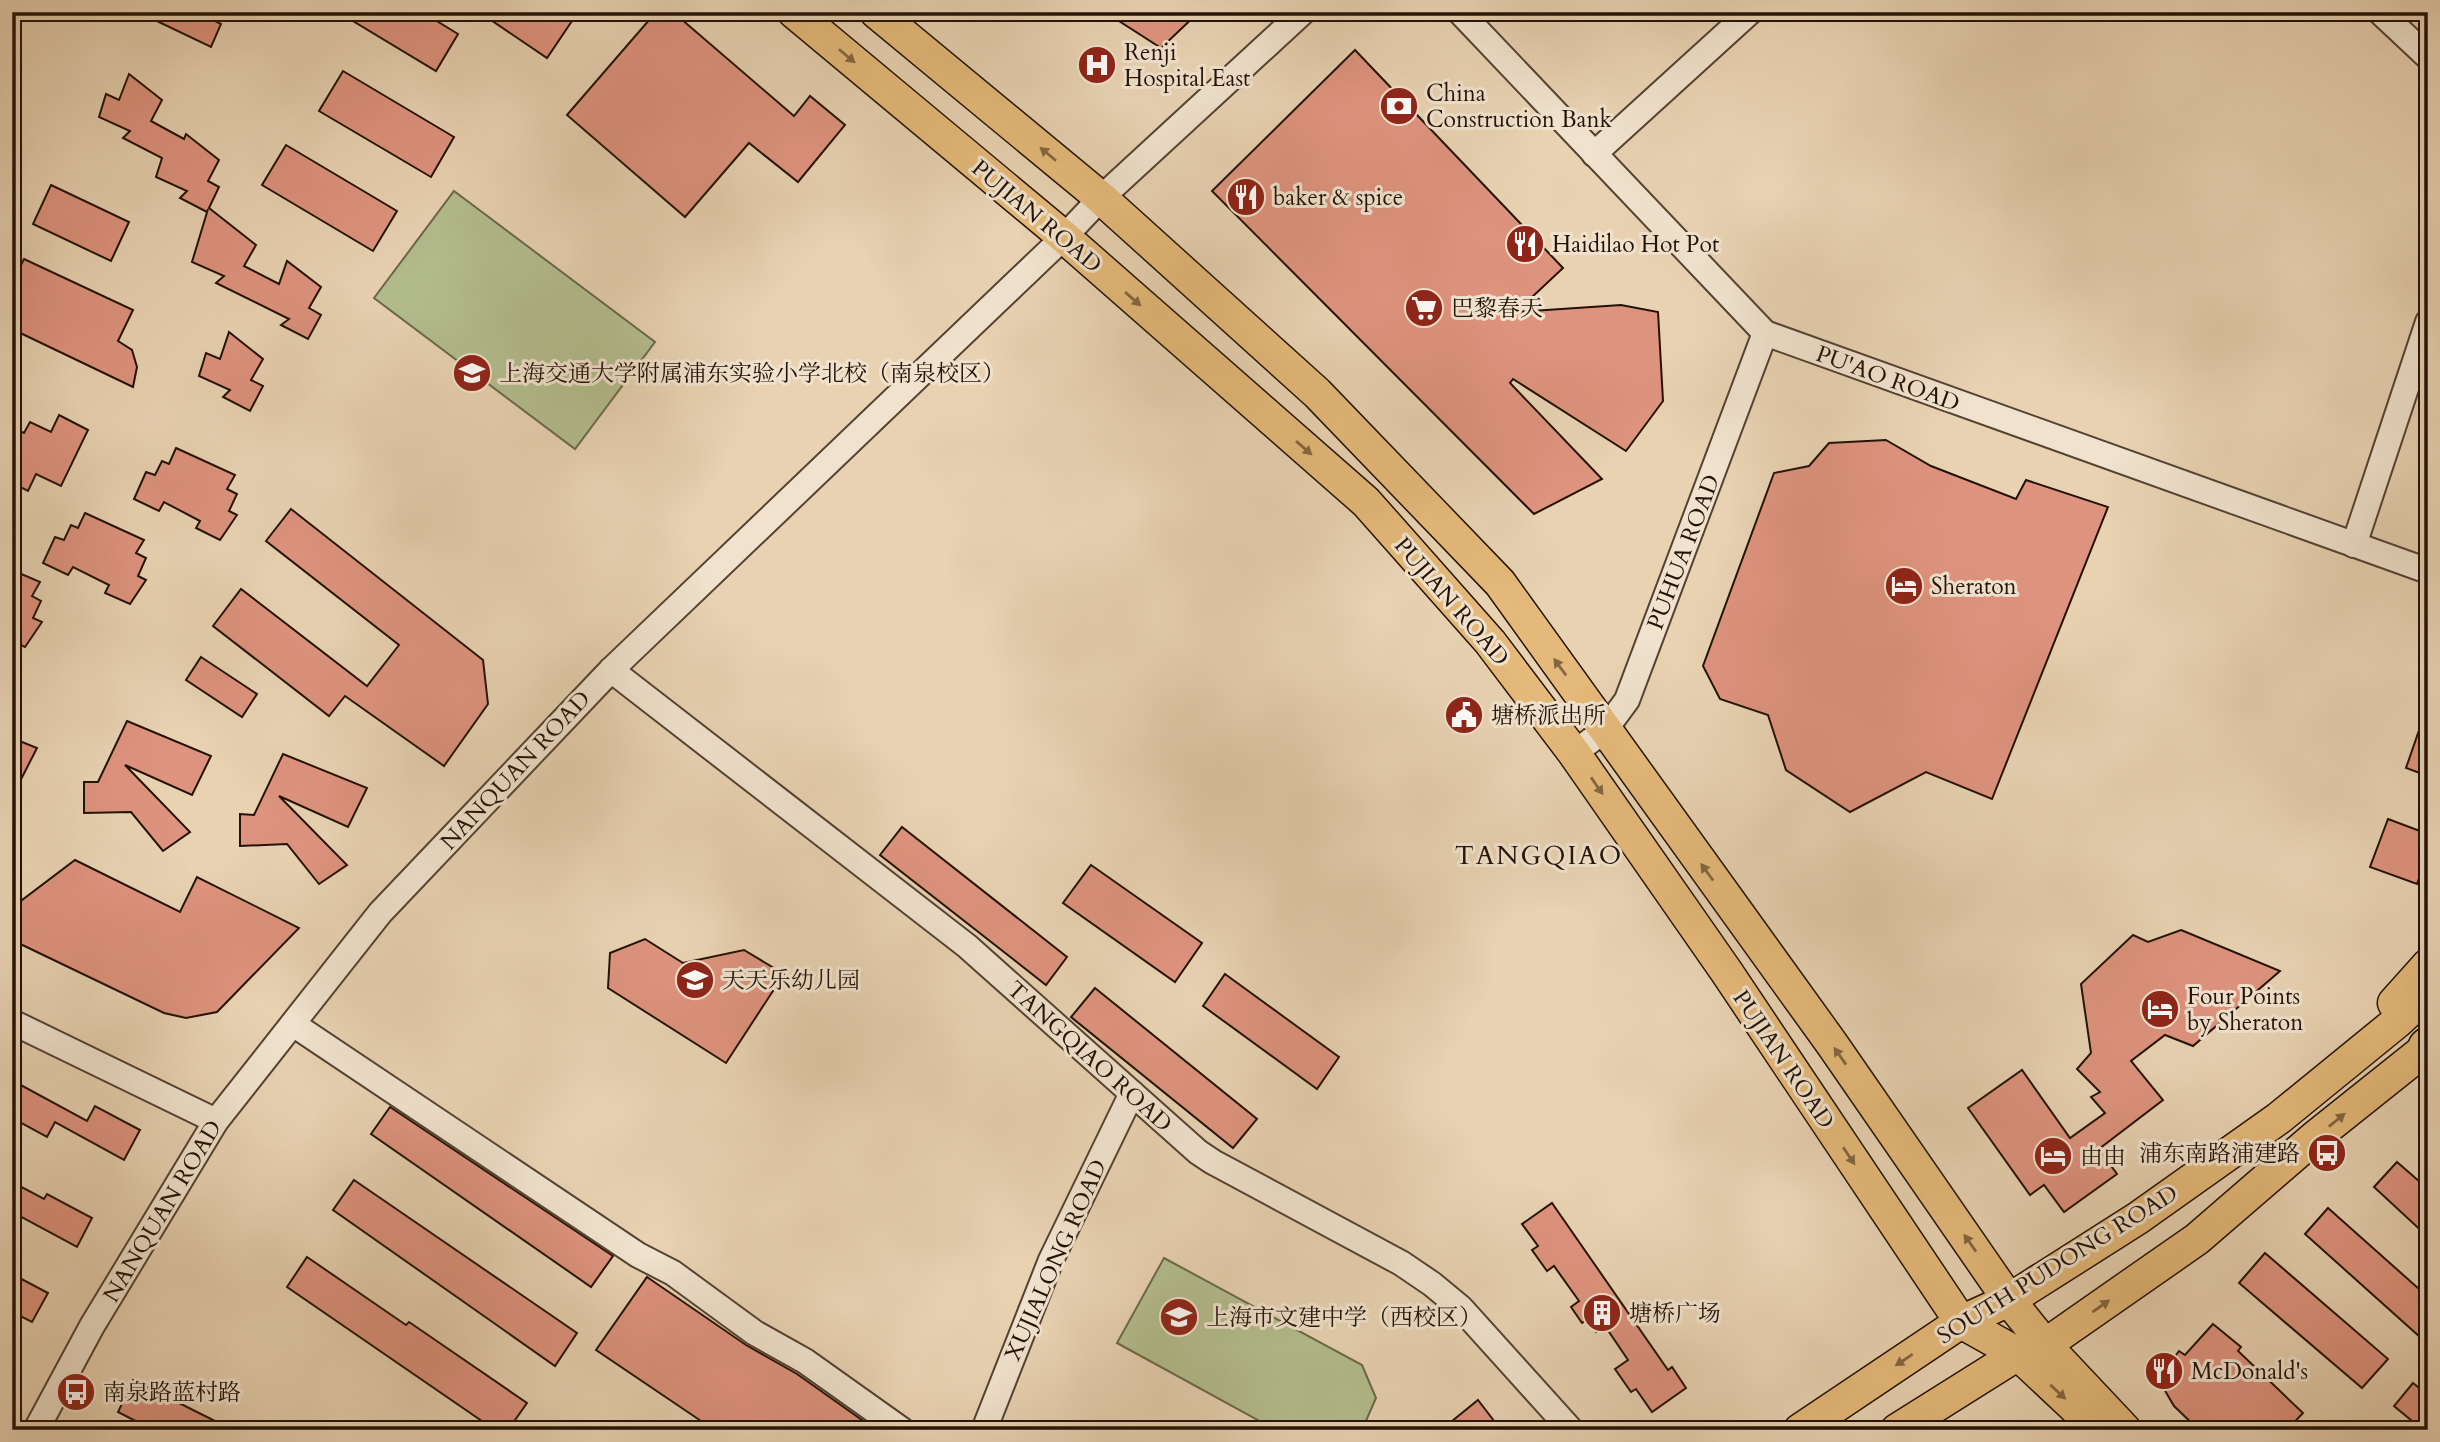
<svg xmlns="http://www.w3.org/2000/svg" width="2440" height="1442" viewBox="0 0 2440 1442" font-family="Cardo,'Noto Serif SC',serif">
	<rect width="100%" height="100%" fill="#e8d2b2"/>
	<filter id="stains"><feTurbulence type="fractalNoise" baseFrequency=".00286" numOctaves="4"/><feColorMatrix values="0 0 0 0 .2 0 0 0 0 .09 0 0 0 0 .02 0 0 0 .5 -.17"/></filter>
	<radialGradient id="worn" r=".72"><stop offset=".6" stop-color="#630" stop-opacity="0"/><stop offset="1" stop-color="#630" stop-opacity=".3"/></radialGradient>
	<!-- green -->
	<g fill="#b3bd8e" stroke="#6b684a" stroke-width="2">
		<polygon points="454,191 655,342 575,449 374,298"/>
		<polygon points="1164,1258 1362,1365 1376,1398 1362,1430 1276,1430 1117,1343"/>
	</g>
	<!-- building -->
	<g fill="#de937e" stroke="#231207" stroke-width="2">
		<polygon points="138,12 220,12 215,21 221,24 211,47"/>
		<polygon points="338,12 422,12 458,34 436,71"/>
		<polygon points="479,12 578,12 547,58"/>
		<polygon points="656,12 673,12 794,116 810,96 845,125 798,182 749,143 685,217 567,115"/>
		<polygon points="1105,12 1199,12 1161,48"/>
		<polygon points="1355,50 1563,268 1516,312 1621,305 1658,312 1663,401 1626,451 1513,379 1510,383 1602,479 1534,514 1212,191"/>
		<polygon points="343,71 454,137 431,177 319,111"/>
		<polygon points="129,74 162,100 151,121 184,139 186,134 219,160 208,181 219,187 209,208 256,245 244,266 279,284 287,261 321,287 309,308 321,315 308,339 281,325 289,319 216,283 224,276 192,262 208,209 207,212 180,198 187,191 156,177 162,158 123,138 130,131 99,117 106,94 119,100"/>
		<polygon points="286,145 397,211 373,251 262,185"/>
		<polygon points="51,185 129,222 111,261 33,224"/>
		<polygon points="24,259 133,310 118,341 132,350 137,367 133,387 12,329 12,283"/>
		<polygon points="229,332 263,359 251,380 263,386 250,411 223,397 230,390 199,376 206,353 220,359"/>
		<polygon points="59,415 88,430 61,486 36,474 28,491 12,483 12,427 24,433 30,422 51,432"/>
		<polygon points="1886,440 1931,466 2016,499 2026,480 2108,507 1992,799 1926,772 1850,812 1786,770 1768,715 1720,699 1703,666 1774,473 1809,466 1829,443"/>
		<polygon points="176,448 235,475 227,489 237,494 229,511 237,515 220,540 196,528 200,521 164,502 159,511 134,499 146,472 155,475 162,461 169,464"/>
		<polygon points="291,509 483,660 488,704 444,766 345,696 329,716 213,626 241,589 367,686 399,645 266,541"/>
		<polygon points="85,513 144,540 136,553 146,558 138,576 146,580 130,604 105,593 109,585 73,567 68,575 43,563 55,537 64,540 71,525 78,528"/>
		<polygon points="12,570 40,582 32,596 41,601 33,618 42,622 25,647 12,641"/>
		<polygon points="201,657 257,694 242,717 186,680"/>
		<polygon points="2425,713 2428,713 2428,776 2406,768"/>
		<polygon points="127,721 211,756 192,795 125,765 190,832 163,851 131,812 84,813 84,782 98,782"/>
		<polygon points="12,738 37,748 12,797"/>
		<polygon points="283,754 367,788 348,827 279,796 347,865 319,884 287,844 240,846 240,814 254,815"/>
		<polygon points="2388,819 2428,834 2428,853 2417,884 2370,867"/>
		<polygon points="902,827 1067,957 1046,985 880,855"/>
		<polygon points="75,860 180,912 197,877 299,928 217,1012 186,1018 164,1013 12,940 12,895 22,900"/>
		<polygon points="1091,865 1202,943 1175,982 1063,903"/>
		<polygon points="2181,930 2280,971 2193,1046 2165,1035 2131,1061 2163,1100 2099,1149 2117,1174 2064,1212 2044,1185 2030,1195 1968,1108 2022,1070 2070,1138 2105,1113 2091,1097 2100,1092 2077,1069 2091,1053 2081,984 2133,935 2148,942"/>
		<polygon points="645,939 683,963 744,950 784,974 726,1063 608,988 610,953"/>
		<polygon points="1225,974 1339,1057 1317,1089 1203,1006"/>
		<polygon points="1095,988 1257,1119 1233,1148 1071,1017"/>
		<polygon points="17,1083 87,1121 95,1106 140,1130 124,1160 55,1122 47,1137 12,1118 12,1093"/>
		<polygon points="390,1107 613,1256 591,1287 371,1134"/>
		<polygon points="2397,1162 2428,1189 2428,1237 2374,1187"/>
		<polygon points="354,1180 577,1333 555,1366 333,1210"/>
		<polygon points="12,1182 44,1199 47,1194 92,1218 77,1247 12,1212"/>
		<polygon points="1552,1203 1668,1370 1672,1367 1686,1388 1652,1412 1636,1389 1631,1392 1615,1369 1628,1360 1605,1326 1596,1332 1587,1320 1582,1323 1571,1307 1579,1301 1554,1266 1547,1271 1532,1250 1538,1246 1522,1224"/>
		<polygon points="2328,1208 2428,1297 2428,1328 2420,1337 2305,1234"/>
		<polygon points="2265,1253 2388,1359 2362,1388 2239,1283"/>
		<polygon points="307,1257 406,1325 409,1322 527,1403 508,1430 495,1430 287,1287"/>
		<polygon points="12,1274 48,1293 32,1322 12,1312"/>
		<polygon points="647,1277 746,1345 797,1374 876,1430 715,1430 704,1423 596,1350"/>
		<polygon points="2213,1324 2241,1347 2238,1351 2303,1413 2287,1430 2199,1430 2174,1406 2164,1389 2164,1371 2179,1351 2185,1355"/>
		<polygon points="133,1380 233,1430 153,1430 118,1412"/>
		<polygon points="2413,1383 2428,1395 2428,1430 2423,1430 2394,1406"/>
		<polygon points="1478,1400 1501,1430 1441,1430"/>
	</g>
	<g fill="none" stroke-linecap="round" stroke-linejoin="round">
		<!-- minor casing -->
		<g stroke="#544232" stroke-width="28">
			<g id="minor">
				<polyline points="1460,12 1765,333 2428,571"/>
				<polyline points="2380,12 2428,57"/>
				<polyline points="1594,154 1750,12"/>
				<polyline points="2354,545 2428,322"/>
				<polyline points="611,670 967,946 1198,1152 1213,1162 1401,1263 1432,1284 1461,1308 1571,1430"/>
				<polyline points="1574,753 1605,730 1627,700 1765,333"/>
				<polyline points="12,1022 216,1121"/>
				<polyline points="293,1024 638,1255 673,1273 755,1333 805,1361 902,1430"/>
				<polyline points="36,1430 92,1326 216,1121 380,913 611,670 1064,237 1101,198 1303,12"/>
				<polyline points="984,1430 1051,1260 1132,1093"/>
			</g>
		</g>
		<!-- major casing -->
		<g stroke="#231207" stroke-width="35">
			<g id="major">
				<polyline points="794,12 1064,237 1366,502 1490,642 1574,753 1726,971 1961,1322 2018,1354 2099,1430"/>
				<polyline points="876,12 1101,198 1317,393 1500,583 1832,1044 2009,1300 2045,1345 2125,1430"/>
				<polyline points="2394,1003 2428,965"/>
				<polyline points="1800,1430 1961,1322 2009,1300 2138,1218 2279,1118 2398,1021 2428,993"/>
				<polyline points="1897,1430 2018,1354 2045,1345 2197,1239 2314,1138 2428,1047"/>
			</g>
		</g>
		<!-- highway casing -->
		<g stroke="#231207" stroke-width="40">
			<polyline id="highway" points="2427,1047 2428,1046"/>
		</g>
		<!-- minor -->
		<use href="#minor" stroke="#f0e2cd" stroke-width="24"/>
		<!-- major -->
		<use href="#major" stroke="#e4b979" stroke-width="32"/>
		<!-- highway -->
		<use href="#highway" stroke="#e4b979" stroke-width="37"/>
	</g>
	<!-- one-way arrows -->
	<defs><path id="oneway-solid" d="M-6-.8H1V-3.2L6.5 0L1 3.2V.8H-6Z" transform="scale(1.75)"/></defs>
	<g fill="#846640">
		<use href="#oneway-solid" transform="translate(847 56) rotate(40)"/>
		<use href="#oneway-solid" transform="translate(1048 154) rotate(-140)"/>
		<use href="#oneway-solid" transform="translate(1133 299) rotate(41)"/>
		<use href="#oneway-solid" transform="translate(1304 448) rotate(41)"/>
		<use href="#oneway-solid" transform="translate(1560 667) rotate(-126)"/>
		<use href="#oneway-solid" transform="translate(1597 786) rotate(55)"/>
		<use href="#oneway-solid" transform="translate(1707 872) rotate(-126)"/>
		<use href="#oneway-solid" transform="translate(1840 1056) rotate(-125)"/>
		<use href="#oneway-solid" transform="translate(2337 1120) rotate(-39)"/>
		<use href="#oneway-solid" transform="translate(1849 1156) rotate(56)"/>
		<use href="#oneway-solid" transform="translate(1970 1243) rotate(-125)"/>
		<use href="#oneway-solid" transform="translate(2101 1306) rotate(-35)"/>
		<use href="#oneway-solid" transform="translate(1904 1360) rotate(146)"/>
		<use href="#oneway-solid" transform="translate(2058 1392) rotate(43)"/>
	</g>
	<!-- icons -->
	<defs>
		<g id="hospital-disc" transform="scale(2.0125)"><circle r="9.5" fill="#8f2418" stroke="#f0e2cd"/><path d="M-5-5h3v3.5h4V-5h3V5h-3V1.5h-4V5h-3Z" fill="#fff"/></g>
		<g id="bank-disc" transform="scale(2.0125)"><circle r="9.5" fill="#8f2418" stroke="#f0e2cd"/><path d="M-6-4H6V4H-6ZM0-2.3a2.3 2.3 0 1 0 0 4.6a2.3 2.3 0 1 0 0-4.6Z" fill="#fff"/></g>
		<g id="restaurant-disc" transform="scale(2.0125)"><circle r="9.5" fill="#8f2418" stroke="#f0e2cd"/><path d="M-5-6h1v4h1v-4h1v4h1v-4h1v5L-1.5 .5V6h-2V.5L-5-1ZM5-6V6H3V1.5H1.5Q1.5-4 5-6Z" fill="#fff"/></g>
		<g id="supermarket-disc" transform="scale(2.0125)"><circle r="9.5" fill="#8f2418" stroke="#f0e2cd"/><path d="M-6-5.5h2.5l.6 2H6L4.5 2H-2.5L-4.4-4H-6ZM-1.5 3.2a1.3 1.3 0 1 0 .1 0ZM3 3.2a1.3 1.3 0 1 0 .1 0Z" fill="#fff"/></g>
		<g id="school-disc" transform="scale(2.0125)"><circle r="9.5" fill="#8f2418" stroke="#f0e2cd"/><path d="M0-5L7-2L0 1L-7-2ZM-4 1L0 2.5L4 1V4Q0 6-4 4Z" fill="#fff"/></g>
		<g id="hotel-disc" transform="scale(2.0125)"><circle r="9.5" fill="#8f2418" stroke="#f0e2cd"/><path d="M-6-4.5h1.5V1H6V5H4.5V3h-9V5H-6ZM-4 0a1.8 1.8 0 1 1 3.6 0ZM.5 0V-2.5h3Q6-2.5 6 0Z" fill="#fff"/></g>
		<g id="civic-disc" transform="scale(2.0125)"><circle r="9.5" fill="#8f2418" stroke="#f0e2cd"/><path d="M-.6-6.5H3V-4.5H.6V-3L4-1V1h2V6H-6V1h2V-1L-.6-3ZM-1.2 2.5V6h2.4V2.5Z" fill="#fff"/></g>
		<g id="bus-disc" transform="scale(2.0125)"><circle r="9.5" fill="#8f2418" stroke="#f0e2cd"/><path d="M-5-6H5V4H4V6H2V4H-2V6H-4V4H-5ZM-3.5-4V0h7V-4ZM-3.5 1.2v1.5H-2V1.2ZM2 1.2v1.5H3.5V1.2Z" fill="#fff"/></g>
		<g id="building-disc" transform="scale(2.0125)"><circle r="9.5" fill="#8f2418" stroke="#f0e2cd"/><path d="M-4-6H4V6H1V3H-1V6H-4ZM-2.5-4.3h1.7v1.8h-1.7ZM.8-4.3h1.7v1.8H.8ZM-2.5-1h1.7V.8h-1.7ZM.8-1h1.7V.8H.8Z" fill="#fff"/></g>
	</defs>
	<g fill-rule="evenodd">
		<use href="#hospital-disc" x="1097" y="65"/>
		<use href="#bank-disc" x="1399" y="106"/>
		<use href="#restaurant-disc" x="1246" y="197"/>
		<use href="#restaurant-disc" x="1525" y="244"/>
		<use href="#supermarket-disc" x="1424" y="308"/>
		<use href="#school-disc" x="472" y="373"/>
		<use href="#hotel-disc" x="1904" y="586"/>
		<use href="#civic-disc" x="1464" y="715"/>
		<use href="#school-disc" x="695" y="980"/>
		<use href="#hotel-disc" x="2160" y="1009"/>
		<use href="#bus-disc" x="2327" y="1153"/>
		<use href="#hotel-disc" x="2053" y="1156"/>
		<use href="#building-disc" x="1602" y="1313"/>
		<use href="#school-disc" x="1179" y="1317"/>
		<use href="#restaurant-disc" x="2164" y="1371"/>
		<use href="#bus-disc" x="76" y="1392"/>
	</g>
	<g text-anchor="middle" stroke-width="6" stroke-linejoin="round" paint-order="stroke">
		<!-- poi labels -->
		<g font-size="23" fill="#231207" stroke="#f0e2cd" text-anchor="start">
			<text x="1124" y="60">Renji<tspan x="1124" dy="26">Hospital East</tspan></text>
			<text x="1426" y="101">China<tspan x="1426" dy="26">Construction Bank</tspan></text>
			<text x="1273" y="205">baker &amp; spice</text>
			<text x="1552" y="252">Haidilao Hot Pot</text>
			<text x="1451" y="316">巴黎春天</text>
			<text x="499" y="381">上海交通大学附属浦东实验小学北校（南泉校区）</text>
			<text x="1931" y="594">Sheraton</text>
			<text x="1491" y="723">塘桥派出所</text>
			<text x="722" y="988">天天乐幼儿园</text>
			<text x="2187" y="1004">Four Points<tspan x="2187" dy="26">by Sheraton</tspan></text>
			<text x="2300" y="1161" text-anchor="end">浦东南路浦建路</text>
			<text x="2080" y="1164">由由</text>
			<text x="1629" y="1321">塘桥广场</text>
			<text x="1206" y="1325">上海市文建中学（西校区）</text>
			<text x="2191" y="1379">McDonald's</text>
			<text x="103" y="1400">南泉路蓝村路</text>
		</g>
		<!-- street labels -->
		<g font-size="23" fill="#231207" stroke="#f0e2cd">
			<text transform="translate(1037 216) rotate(40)" y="8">PUJIAN ROAD</text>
			<text transform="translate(1888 378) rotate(20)" y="8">PU'AO ROAD</text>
			<text transform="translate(1683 552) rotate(-69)" y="8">PUHUA ROAD</text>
			<text transform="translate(1452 601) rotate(49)" y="8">PUJIAN ROAD</text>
			<text transform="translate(515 770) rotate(-47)" y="8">NANQUAN ROAD</text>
			<text transform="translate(1090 1056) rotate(42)" y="8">TANGQIAO ROAD</text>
			<text transform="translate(1784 1059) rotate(56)" y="8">PUJIAN ROAD</text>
			<text transform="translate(162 1211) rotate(-59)" y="8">NANQUAN ROAD</text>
			<text transform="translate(1055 1260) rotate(-66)" y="8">XUJIALONG ROAD</text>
			<text transform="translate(2057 1264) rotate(-32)" y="8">SOUTH PUDONG ROAD</text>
		</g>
		<!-- quarter labels -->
		<g font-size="26" letter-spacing="2" fill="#231207" stroke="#f0e2cd">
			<text x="1539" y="864">TANGQIAO</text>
		</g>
	</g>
	<!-- margin -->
	<rect width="2440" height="1442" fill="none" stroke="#e8d2b2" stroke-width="42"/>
	<rect x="14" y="14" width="2412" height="1414" fill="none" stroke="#231207" stroke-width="3.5"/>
	<rect x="21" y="21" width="2398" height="1400" fill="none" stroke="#231207" stroke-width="2"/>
	<rect width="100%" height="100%" filter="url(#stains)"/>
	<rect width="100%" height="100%" fill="url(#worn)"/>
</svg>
